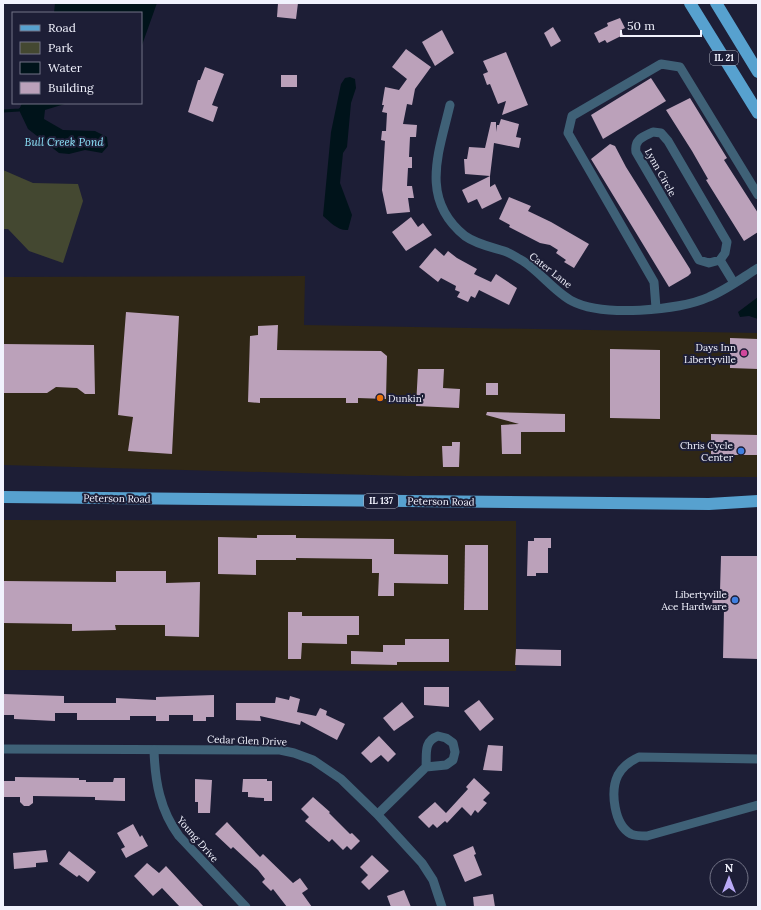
<svg xmlns="http://www.w3.org/2000/svg" width="761" height="910" viewBox="0 0 761 910" font-family="Lora,serif">
	<rect width="100%" height="100%" fill="#1d1e36"/>
	<!-- commercial -->
	<g fill="#2f2716">
		<polygon points="305,276 304,325 758,333 758,477 406,476 3,465 3,277"/>
		<polygon points="3,520 516,521 516,671 3,670"/>
	</g>
	<!-- green -->
	<polygon fill="#444831" points="3,170 33,183 78,184 83,201 63,263 29,251 8,229 3,229"/>
	<!-- water -->
	<g fill="#00131a">
		<polygon points="55,3 157,3 141,48 141,13 54,13"/>
		<path d="M350 77 355 79 356 88 351 103 347 147 343 153 340 183 352 215 348 230C338 231 330 222 323 216L331 132 341 84 345 78Z"/>
		<polygon points="22,103 68,103 45,110 44,119 63,130 95,131 107,137 108,146 102,153 85,150 69,154 59,153 28,129 19,110"/>
		<polygon points="758,297 758,319 749,316 740,317 738,312"/>
	</g>
	<g fill="none" stroke-linecap="round" stroke-linejoin="round">
		<!-- stream -->
		<polyline stroke="#00131a" stroke-width="3" points="3,111 19,110 23,108"/>
	</g>
	<!-- building -->
	<g fill="#bba1ba">
		<polygon points="278,3 298,3 296,19 277,17"/>
		<polygon points="620,18 625,28 621,30 623,35 607,43 605,40 599,43 594,33 608,26 607,23"/>
		<polygon points="553,27 561,41 551,47 544,33"/>
		<polygon points="442,30 454,53 435,66 422,42"/>
		<polygon points="406,49 431,67 415,89 412,105 407,104 403,124 417,125 416,137 410,137 409,157 412,157 412,168 408,168 407,186 412,186 414,198 408,198 410,212 387,214 382,190 385,141 381,140 382,131 386,131 387,113 382,112 384,105 382,105 385,87 399,90 407,79 392,67"/>
		<polygon points="506,52 528,105 502,115 506,101 498,104 490,84 487,85 483,74 488,72 483,61"/>
		<polygon points="205,67 224,74 212,105 218,107 213,122 188,112 198,80 200,80"/>
		<rect x="281" y="75" width="16" height="12"/>
		<polygon points="651,78 666,101 603,139 591,115"/>
		<polygon points="690,98 727,158 724,160 758,213 758,232 744,241 706,180 708,179 692,151 666,110"/>
		<polygon points="501,119 519,124 516,137 521,138 519,148 494,143 490,176 465,174 464,159 467,159 469,147 485,148 491,122 496,122 496,132 497,125 499,125"/>
		<polygon points="610,144 615,146 626,167 690,269 691,273 688,276 669,287 591,159"/>
		<polygon points="490,176 490,187 495,184 502,199 482,209 477,199 468,203 462,190"/>
		<polygon points="509,197 531,206 528,211 551,222 589,244 574,268 564,262 566,260 556,253 558,250 550,245 540,243 509,227 510,225 499,219"/>
		<polygon points="411,217 418,227 423,223 432,235 406,251 392,232"/>
		<polygon points="435,248 444,256 448,251 457,258 477,269 474,274 491,282 496,274 517,288 509,305 479,290 475,298 471,296 468,302 457,297 460,292 455,290 456,286 441,278 438,282 419,267"/>
		<polygon points="126,312 179,316 172,454 128,451 133,417 118,415"/>
		<polygon points="278,325 277,350 381,351 387,356 386,399 358,398 358,403 346,403 346,398 260,398 260,403 248,402 250,336 258,335 258,326"/>
		<polygon points="730,338 758,339 758,369 730,368"/>
		<polygon points="3,344 94,345 95,394 85,394 77,388 56,387 47,393 3,393"/>
		<polygon points="610,349 660,350 660,419 610,418"/>
		<polygon points="418,369 444,369 443,388 460,389 459,408 416,406"/>
		<rect x="486" y="383" width="12" height="12"/>
		<polygon points="487,412 565,414 565,432 521,432 521,454 502,454 501,425 519,424 486,415"/>
		<polygon points="711,434 758,435 758,455 711,455"/>
		<polygon points="452,442 460,442 459,467 443,467 442,446 452,446"/>
		<polygon points="257,535 296,535 296,538 394,539 394,554 448,555 448,584 394,583 394,596 378,596 379,573 372,573 372,559 296,558 296,560 256,560 256,575 218,574 218,537 257,538"/>
		<polygon points="534,538 551,538 551,548 548,548 548,573 536,573 536,576 527,576 528,541 534,541"/>
		<polygon points="465,545 488,545 488,610 464,610"/>
		<polygon points="721,556 758,556 758,659 723,658 724,609 712,609 713,591 720,591"/>
		<polygon points="116,571 166,571 166,583 200,582 199,637 165,636 165,625 115,625 116,630 72,631 72,624 3,623 3,581 116,582"/>
		<polygon points="288,612 302,612 302,616 359,616 359,635 347,635 347,644 302,643 301,659 288,659"/>
		<polygon points="405,639 449,639 449,662 397,662 397,665 351,664 351,651 383,652 383,645 405,645"/>
		<polygon points="516,649 561,650 561,666 515,665"/>
		<polygon points="424,687 449,687 449,707 424,705"/>
		<polygon points="3,694 64,696 64,703 116,703 116,698 156,700 156,697 214,695 214,717 206,717 206,721 193,721 193,715 169,715 169,721 156,721 156,716 130,716 130,720 77,720 77,713 55,713 55,721 14,719 14,715 3,715"/>
		<polygon points="290,696 300,699 297,712 316,716 320,708 327,711 326,715 345,724 337,740 301,721 300,725 260,716 261,721 236,720 236,703 275,703 276,697 289,700"/>
		<polygon points="479,700 494,719 480,731 464,711"/>
		<polygon points="402,702 414,717 394,731 383,718"/>
		<polygon points="379,736 396,754 388,762 381,755 371,763 361,753"/>
		<polygon points="488,745 503,746 502,771 483,770"/>
		<polygon points="15,777 79,778 79,780 86,780 86,782 113,782 114,778 125,778 125,801 95,800 95,797 33,796 33,803 29,806 24,806 20,802 20,797 3,797 3,781 15,781"/>
		<polygon points="474,778 490,793 483,800 487,803 478,813 475,810 471,816 462,807 447,823 445,821 437,828 433,824 429,828 418,817 435,802 446,813 468,789 466,787"/>
		<polygon points="195,779 212,780 210,813 198,813 198,802 195,802"/>
		<polygon points="243,779 267,779 267,781 272,781 272,801 264,801 264,798 248,797 248,792 242,792"/>
		<polygon points="313,797 330,812 329,813 350,834 352,833 360,841 351,850 347,846 343,850 332,839 329,842 305,821 309,817 301,809"/>
		<polygon points="227,822 260,857 263,854 293,883 300,878 308,889 302,893 312,907 287,907 273,889 271,891 262,882 265,879 258,870 233,847 231,849 215,834"/>
		<polygon points="133,824 140,837 142,835 148,846 126,858 121,849 125,847 117,833"/>
		<polygon points="473,846 476,854 474,855 482,875 465,882 453,855"/>
		<polygon points="46,850 48,862 36,863 36,867 14,869 13,853"/>
		<polygon points="69,851 96,872 88,882 79,875 77,877 59,864"/>
		<polygon points="372,855 389,871 369,890 361,882 368,875 360,867"/>
		<polygon points="147,863 159,873 166,866 204,907 180,907 162,888 153,896 134,876"/>
		<polygon points="404,890 411,907 391,907 387,896"/>
		<polygon points="493,894 495,907 474,907 473,897"/>
	</g>
	<g fill="none" stroke-linecap="round" stroke-linejoin="round">
		<!-- street -->
		<g stroke="#3f6177" stroke-width="9">
			<path d="M450 105C439 152 419 199 465 236 476 244 491 247 504 251 511 253 517 258 523 261 540 272 556 293 572 301 602 317 678 311 709 297 726 290 742 278 758 268"/>
			<path d="M653 132 661 133 668 141 727 242 725 253 720 260 709 263 699 260 636 152C634 139 643 137 653 132Z"/>
			<polyline points="720,260 734,283"/>
			<polyline points="656,308 654,282 568,133 572,116 661,64 680,67 758,195"/>
			<polyline points="3,749 280,750 294,753 313,760 341,779 377,814 422,863 433,880 442,907"/>
			<path d="M154 750C155 782 160 810 179 836L246 907"/>
			<path d="M758 759 639 757C630 761 623 766 618 775 610 791 614 825 631 834 635 836 642 836 647 836L758 805"/>
			<path d="M378 814 426 767 446 765 453 760 455 752 453 743 446 738 438 736C423 741 427 755 426 767"/>
		</g>
		<!-- primary -->
		<g stroke="#57a1cf" stroke-width="12">
			<polyline points="690,3 758,113"/>
			<polyline points="716,3 758,72"/>
			<polyline points="3,497 709,504 758,501"/>
		</g>
	</g>
	<!-- markers -->
	<circle fill="#d1479c" stroke="#1d1e36" stroke-width="1.5" cx="744" cy="353" r="4"/>
	<circle fill="#e8710a" stroke="#1d1e36" stroke-width="1.5" cx="380" cy="398" r="4"/>
	<g fill="#3f7fe0" stroke="#1d1e36" stroke-width="1.5">
		<circle cx="741" cy="451" r="4"/>
		<circle cx="735" cy="600" r="4"/>
	</g>
	<g text-anchor="middle" stroke-width="4" stroke-linejoin="round" paint-order="stroke">
		<!-- shield labels -->
		<g fill="#1d1e36" stroke="#b1b2c1" stroke-width="1">
			<rect x="710" y="51" width="28" height="14" rx="3"/>
			<rect x="364" y="494" width="34" height="14" rx="3"/>
		</g>
		<g font-size="9" font-weight="bold" fill="#f1f2fd">
			<text x="724" y="61">IL 21</text>
			<text x="381" y="504">IL 137</text>
		</g>
		<!-- street labels -->
		<g font-size="10" fill="#f1f2fd" stroke="#1d1e36">
			<text transform="translate(661 172) rotate(61)" y="4">Lynn Circle</text>
			<text transform="translate(551 270) rotate(38)" y="4">Cater Lane</text>
			<text transform="translate(117 498) rotate(1)" y="4">Peterson Road</text>
			<text transform="translate(441 501) rotate(1)" y="4">Peterson Road</text>
			<text transform="translate(247 740) rotate(2)" y="4">Cedar Glen Drive</text>
			<text transform="translate(198 839) rotate(49)" y="4">Young Drive</text>
		</g>
		<!-- poi labels -->
		<g font-size="10" fill="#f1f2fd" stroke="#1d1e36" text-anchor="end">
			<text x="736" y="351">Days Inn<tspan x="736" dy="12">Libertyville</tspan></text>
			<text x="388" y="402" text-anchor="start">Dunkin'</text>
			<text x="733" y="449">Chris Cycle<tspan x="733" dy="12">Center</tspan></text>
			<text x="727" y="598">Libertyville<tspan x="727" dy="12">Ace Hardware</tspan></text>
		</g>
		<!-- water labels -->
		<g font-size="11" font-style="italic" fill="#8ce1f8" stroke="#1d1e36">
			<text x="64" y="146">Bull Creek Pond</text>
		</g>
	</g>
	<!-- border -->
	<rect width="761" height="910" fill="none" stroke="#f1f2fd" stroke-width="8"/>
	<!-- legend -->
	<rect x="12" y="12" width="130" height="92" fill="#1d1e36" stroke="#727386"/>
	<rect x="20" y="25" width="20" height="6" fill="#57a1cf" stroke="#727386"/>
	<text x="48" y="32" font-size="12" fill="#f1f2fd">Road</text>
	<rect x="20" y="42" width="20" height="12" fill="#444831" stroke="#727386"/>
	<text x="48" y="52" font-size="12" fill="#f1f2fd">Park</text>
	<rect x="20" y="62" width="20" height="12" fill="#00131a" stroke="#727386"/>
	<text x="48" y="72" font-size="12" fill="#f1f2fd">Water</text>
	<rect x="20" y="82" width="20" height="12" fill="#bba1ba" stroke="#727386"/>
	<text x="48" y="92" font-size="12" fill="#f1f2fd">Building</text>
	<!-- north arrow -->
	<g transform="translate(729 878)"><circle r="19" fill="#1d1e36" stroke="#727386"/>
	<path d="M0-3L7 15L0 10L-7 15Z" fill="#baaaf6"/>
	<text y="-6" font-size="11" font-weight="bold" text-anchor="middle" fill="#f1f2fd">N</text>
	</g>
	<!-- scale -->
	<path d="M621 30v6h80v-6" fill="none" stroke="#f1f2fd" stroke-width="2"/>
	<text x="627" y="30" font-size="12" fill="#f1f2fd" stroke="#1d1e36" stroke-width="3" paint-order="stroke">50 m</text>
</svg>
